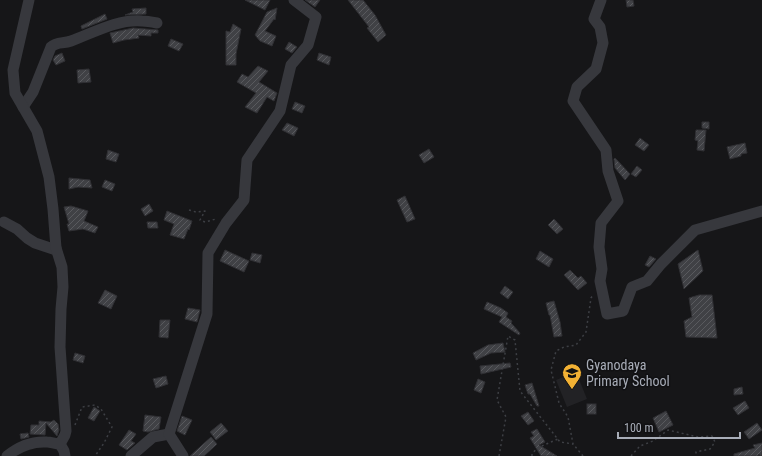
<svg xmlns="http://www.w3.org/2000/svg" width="762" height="456" viewBox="0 0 762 456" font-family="'Roboto Condensed',sans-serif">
	<defs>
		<pattern id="building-hatch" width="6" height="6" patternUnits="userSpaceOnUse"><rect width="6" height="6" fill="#404145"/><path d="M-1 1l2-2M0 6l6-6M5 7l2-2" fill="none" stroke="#595a5e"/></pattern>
	</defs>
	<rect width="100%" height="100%" fill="#161618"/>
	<!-- built -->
	<polygon fill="#222225" points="576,372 587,399 567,407 556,380"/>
	<!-- building -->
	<g fill="url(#building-hatch)" stroke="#303034">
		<polygon points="245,0 270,0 265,10"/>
		<polygon points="305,0 320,0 315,7"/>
		<polygon points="348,0 363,0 375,15 386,35 378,42 367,28 369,27"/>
		<polygon points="626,0 633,0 634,6 627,7"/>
		<polygon points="146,8 146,14 125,15 133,12 132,9"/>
		<polygon points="277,8 275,20 274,19 265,31 276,36 272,46 260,41 255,35 267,12"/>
		<polygon points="105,14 107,19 82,29 81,26"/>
		<polygon points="233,24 241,29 236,54 236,65 226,65 226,31 230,32"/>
		<polygon points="133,28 158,30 158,33 151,33 151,36 138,35 139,38 124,40 113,43 110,33"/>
		<polygon points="171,39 183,44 179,51 168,46"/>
		<polygon points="289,42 297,47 292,53 285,49"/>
		<polygon points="62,53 65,61 56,65 53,60 55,56"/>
		<polygon points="319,53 331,57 329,65 317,60"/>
		<polygon points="258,66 268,71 259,82 277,93 274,101 267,97 257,113 245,107 256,93 237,82 242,74 248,77"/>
		<polygon points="89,69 91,82 78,83 77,70"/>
		<polygon points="295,102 305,106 302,113 292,109"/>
		<polygon points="702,122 709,122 709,129 702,128"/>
		<polygon points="287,123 298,128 294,136 282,130"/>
		<polygon points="696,130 706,130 704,151 697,150 698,141 695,140"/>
		<polygon points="640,138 649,145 644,151 635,145"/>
		<polygon points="745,143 747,153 741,154 741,156 730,159 727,147"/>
		<polygon points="429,149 434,157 424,163 419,155"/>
		<polygon points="108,150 119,154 116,162 106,159"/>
		<polygon points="615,158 630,174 625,180 615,168 614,159"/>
		<polygon points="637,166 642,170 636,177 631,174"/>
		<polygon points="69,178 90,180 92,188 78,187 69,189"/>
		<polygon points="105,180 115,184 112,191 102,187"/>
		<polygon points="405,196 415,219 407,222 397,200"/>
		<polygon points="149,204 153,211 145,216 141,209"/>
		<polygon points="71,206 88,211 84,221 98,227 95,233 83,229 69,231 67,224 69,224 64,207"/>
		<polygon points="167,211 192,221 189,230 188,229 184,239 170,235 174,224 164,220"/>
		<polygon points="554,219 563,229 557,234 548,225"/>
		<polygon points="147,222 157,222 158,228 148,228"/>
		<polygon points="225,250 249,261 244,272 220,261"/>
		<polygon points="698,250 703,271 684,289 678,264"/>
		<polygon points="540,251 553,259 549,267 536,259"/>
		<polygon points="252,253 262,255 260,263 250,260"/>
		<polygon points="650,256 656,259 649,267 645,265"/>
		<polygon points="570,270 578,278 581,276 587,283 578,290 564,275"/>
		<polygon points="505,286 513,292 508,299 500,293"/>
		<polygon points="105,290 117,296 111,309 98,303"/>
		<polygon points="699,295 712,295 717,338 686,337 684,321 692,317 689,298"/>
		<polygon points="554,301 560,322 562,336 554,337 550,315 549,315 546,303"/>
		<polygon points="487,302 501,308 508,313 506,317 512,321 511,323 520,333 519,335 499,322 502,317 484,309"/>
		<polygon points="188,308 200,310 197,322 185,319"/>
		<polygon points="160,320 170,320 168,338 159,337"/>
		<polygon points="503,343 505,352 491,353 476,360 473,353 488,345"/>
		<polygon points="75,353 85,356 83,363 73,360"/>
		<polygon points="510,363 511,367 481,374 480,366"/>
		<polygon points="166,376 168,384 156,388 153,379"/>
		<polygon points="478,379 485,382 481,393 474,390"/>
		<polygon points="532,383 539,406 537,406 530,394 528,394 525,385"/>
		<polygon points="742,387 743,394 734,395 734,389"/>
		<polygon points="745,401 749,408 738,415 733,408"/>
		<rect x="587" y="404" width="9" height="10"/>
		<polygon points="94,407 100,411 94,421 88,418"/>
		<polygon points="666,411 673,425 659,432 653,418"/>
		<polygon points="528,412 534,421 528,425 521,416"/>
		<polygon points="145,415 161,417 159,429 148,432 143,431"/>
		<polygon points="182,416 192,420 185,435 177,431"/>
		<polygon points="54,420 58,424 59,430 57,436 46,423 45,435 30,434 31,425 39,425 39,421 51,422"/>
		<polygon points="221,423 228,431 216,440 210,432"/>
		<polygon points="757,423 762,430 749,439 744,432"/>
		<polygon points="537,429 545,442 539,445 557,456 541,456 530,438 534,436 531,432"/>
		<polygon points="129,430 136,434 131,441 135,443 127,450 119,445"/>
		<polygon points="28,433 29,437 21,439 20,434"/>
		<polygon points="211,437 217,444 204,456 190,456"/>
		<polygon points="762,443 762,456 760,456 759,454 758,456 734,456 734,454 755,448 753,445"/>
	</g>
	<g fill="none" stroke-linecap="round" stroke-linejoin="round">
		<!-- path -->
		<g stroke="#3d3f44" stroke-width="1.5" stroke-dasharray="2 3" stroke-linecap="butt">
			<polyline points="189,210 196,212 205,211 200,220 205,222 216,219"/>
			<polyline points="75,425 82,407 95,405 101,409 112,427 104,443 95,456"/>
			<polyline points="499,456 506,417 497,400 508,336 515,340 520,391 560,442 573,444"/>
			<polyline points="532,456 532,454 537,448 558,439"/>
			<polyline points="583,456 573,444 568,417 559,403 551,370 556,351 564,347 576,345 586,332 591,298 593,295"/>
			<polyline points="631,456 640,446 653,441 668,430 698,437 712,436 715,442 710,449 696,452 696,456"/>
		</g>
		<!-- minor -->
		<g stroke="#37383d" stroke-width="11">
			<polyline points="601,0 594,19 600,27 603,43 596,69 577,87 573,101 606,150 608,171 618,201 601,223 599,247 602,269 600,281 607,314 623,311 632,287 647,281 661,264 695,230 762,211"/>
			<path d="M23 107 33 92 51 47C57 41 63 44 71 41 93 33 117 19 142 21 147 21 152 22 157 23"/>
			<polyline points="4,222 17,229 27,238 35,243 53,249 56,248"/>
			<polyline points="60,444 64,451 65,456"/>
			<path d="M7 456C18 447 32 441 47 442 51 442 55 444 60 444L65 435 66 431 60 347 61 309 63 287 62 267 56 248 53 209 49 177 37 131 15 93 13 70 29 0"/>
			<polyline points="131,456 153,437 169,434"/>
			<polyline points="183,456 169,434 207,314 208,253 226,223 244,200 247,160 280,111 291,65 308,45 316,17 294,0"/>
		</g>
	</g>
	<!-- icons -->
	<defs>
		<g id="school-pin" transform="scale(1)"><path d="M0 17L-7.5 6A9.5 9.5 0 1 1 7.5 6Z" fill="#f2b134" stroke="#111113"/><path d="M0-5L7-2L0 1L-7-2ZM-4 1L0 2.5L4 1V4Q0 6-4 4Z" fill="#111"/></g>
	</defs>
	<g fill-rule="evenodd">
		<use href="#school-pin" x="572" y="373"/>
	</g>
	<g text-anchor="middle" stroke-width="3" stroke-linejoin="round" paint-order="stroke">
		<!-- poi labels -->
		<g font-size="14" fill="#a8adb8" stroke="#111113" text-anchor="start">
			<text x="586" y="370">Gyanodaya<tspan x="586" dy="16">Primary School</tspan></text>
		</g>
	</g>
	<!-- scale -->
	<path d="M618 432v6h122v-6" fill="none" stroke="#a8adb8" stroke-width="2"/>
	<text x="624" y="432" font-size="12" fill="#a8adb8" stroke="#111113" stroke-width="3" paint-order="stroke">100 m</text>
</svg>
